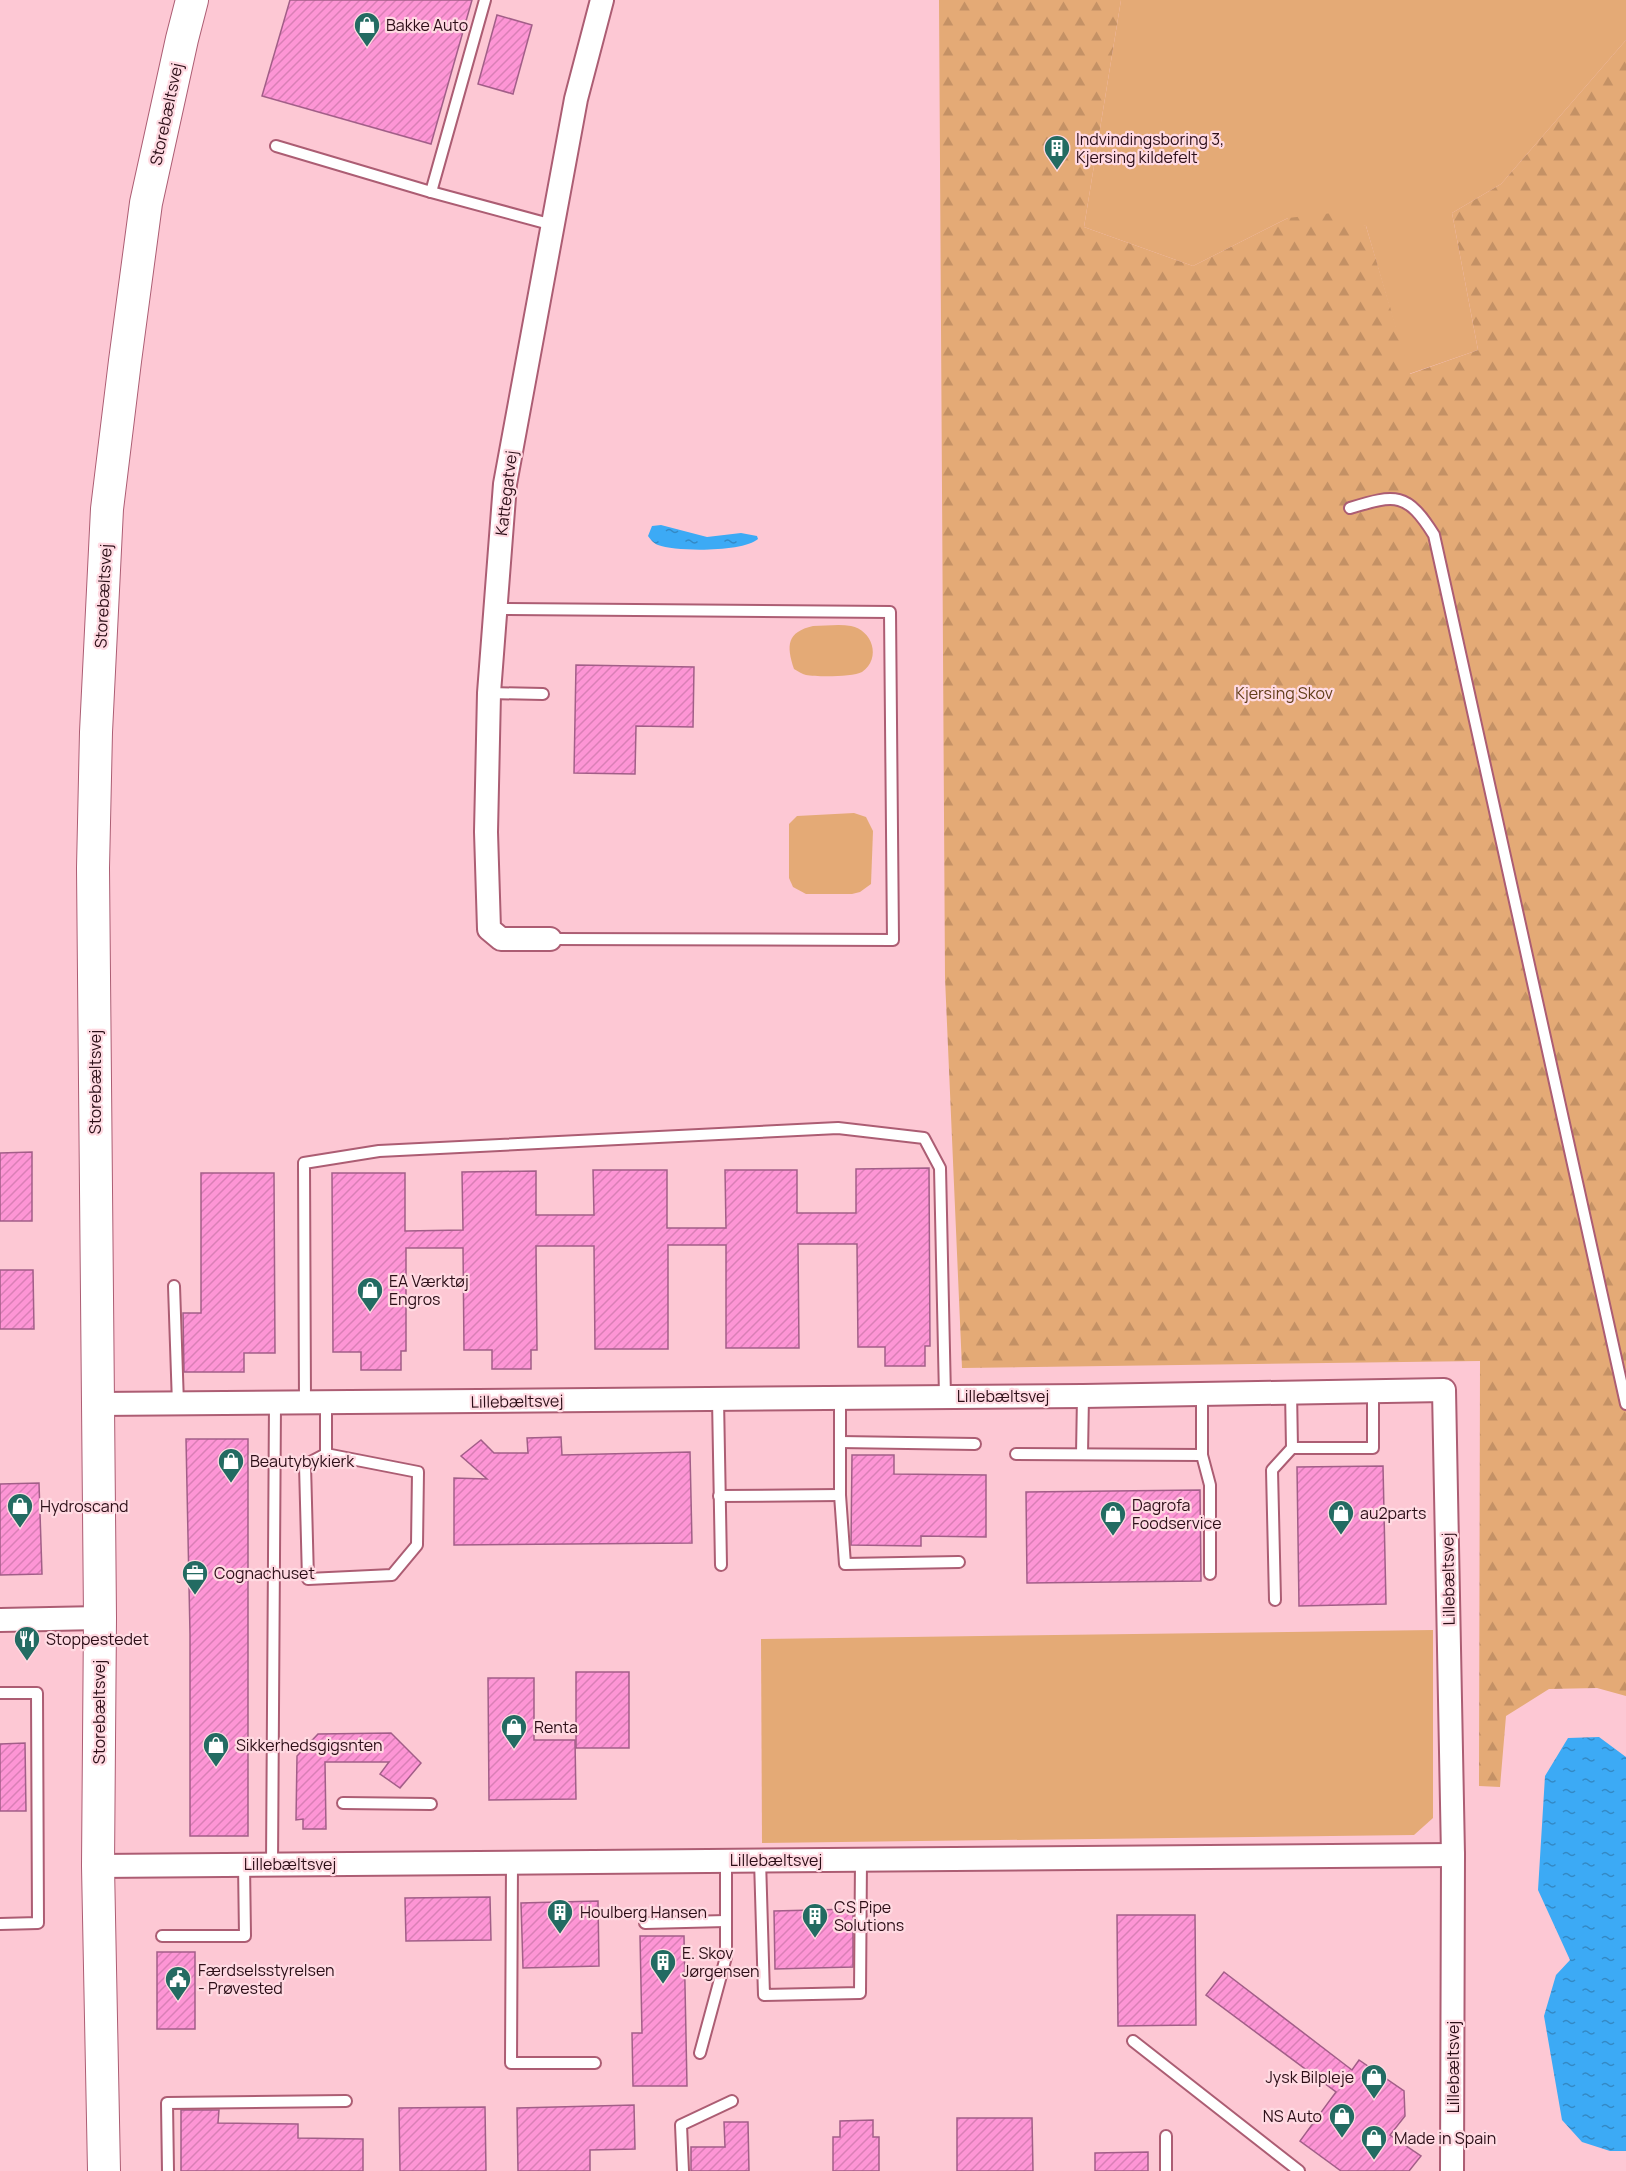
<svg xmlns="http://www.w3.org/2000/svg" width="1626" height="2171" viewBox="0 0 1626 2171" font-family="Manrope,sans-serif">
	<defs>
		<pattern id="forest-firs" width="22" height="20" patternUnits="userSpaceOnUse" patternTransform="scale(1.5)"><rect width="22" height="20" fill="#e4aa76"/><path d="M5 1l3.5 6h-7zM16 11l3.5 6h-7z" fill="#c49165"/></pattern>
		<pattern id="water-ripples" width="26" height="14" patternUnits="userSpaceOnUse" patternTransform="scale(1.5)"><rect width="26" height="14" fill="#3caaf5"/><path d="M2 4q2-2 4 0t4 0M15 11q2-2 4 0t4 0" fill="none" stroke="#3389c5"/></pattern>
		<pattern id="building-hatch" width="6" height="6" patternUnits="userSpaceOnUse" patternTransform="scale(1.5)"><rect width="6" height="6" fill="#fd95d5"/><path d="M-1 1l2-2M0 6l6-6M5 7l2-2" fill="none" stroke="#d97fb6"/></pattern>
	</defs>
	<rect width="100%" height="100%" fill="#fdc8d4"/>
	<!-- green -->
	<g fill="#e4aa76">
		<polygon points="1121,0 1626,0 1626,40 1501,184 1452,213 1478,350 1409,374 1366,226 1288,218 1193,266 1084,227"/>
		<path d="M813 626C825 626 839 624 851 626 872 630 882 658 862 672 853 677 817 677 806 675 802 674 798 671 794 669 786 645 787 632 813 626Z"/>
		<polygon points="854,813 866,817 873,831 871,884 860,892 852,894 806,894 793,887 789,878 789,824 797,816"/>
		<polygon points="1433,1630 1433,1818 1414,1835 762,1843 761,1639"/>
	</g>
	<!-- forest -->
	<polygon fill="url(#forest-firs)" points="939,0 1121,0 1084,227 1193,266 1288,218 1332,213 1366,226 1410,374 1478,350 1452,213 1501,184 1626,40 1626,1696 1597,1688 1549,1689 1506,1716 1500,1787 1479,1786 1480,1361 962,1368 945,978"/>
	<!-- water -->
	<g fill="url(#water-ripples)">
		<path d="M661 525 707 537 741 533 757 536 758 539C744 552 676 552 658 545 653 543 651 540 648 536L652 526Z"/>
		<polygon points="1599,1737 1626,1757 1626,2151 1610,2151 1582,2142 1562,2120 1544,2016 1556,1975 1570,1960 1538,1890 1545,1776 1568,1738"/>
	</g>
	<!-- building -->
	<g fill="url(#building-hatch)" stroke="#a25e88" stroke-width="1.5">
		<polygon points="290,0 472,0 431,144 262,96"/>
		<polygon points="497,15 532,25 513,94 478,84"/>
		<polygon points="576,665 694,667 693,727 636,726 635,774 574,773"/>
		<polygon points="32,1152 32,1221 0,1221 0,1153"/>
		<polygon points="929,1168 930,1346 925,1346 925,1366 885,1366 885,1347 858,1347 857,1244 798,1244 799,1348 726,1348 726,1245 668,1245 668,1349 595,1349 594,1246 536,1246 537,1350 531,1350 531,1369 492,1369 492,1350 464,1350 463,1248 406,1248 406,1351 401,1351 401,1370 361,1370 361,1352 333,1352 332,1173 405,1173 405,1231 463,1230 462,1172 536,1171 536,1215 594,1215 593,1170 667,1170 667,1228 726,1228 725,1170 797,1170 797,1213 856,1213 856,1169"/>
		<polygon points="201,1173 274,1173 275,1353 244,1353 244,1372 184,1372 183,1313 201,1313"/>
		<polygon points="0,1270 33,1270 34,1329 0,1329"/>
		<polygon points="561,1437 562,1455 690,1452 692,1543 454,1545 454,1478 487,1479 461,1456 481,1440 494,1453 528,1453 527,1438"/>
		<polygon points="186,1439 248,1439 248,1836 190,1836 190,1634"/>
		<polygon points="852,1455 894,1455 894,1474 986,1475 986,1537 921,1536 921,1546 851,1545"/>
		<polygon points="1383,1466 1386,1604 1299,1606 1297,1467"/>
		<polygon points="39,1483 42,1574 0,1575 0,1484"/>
		<polygon points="1200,1490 1201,1581 1027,1583 1026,1492"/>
		<rect x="576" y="1672" width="53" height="76"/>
		<polygon points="488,1678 534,1678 534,1740 575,1740 576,1799 489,1800"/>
		<polygon points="391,1733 421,1763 400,1788 380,1774 389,1762 325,1762 326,1829 303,1829 303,1819 296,1820 297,1756 318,1734"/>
		<polygon points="25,1743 26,1811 0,1811 0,1744"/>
		<polygon points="490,1897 491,1940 406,1941 405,1898"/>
		<polygon points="598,1901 599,1966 523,1968 521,1903"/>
		<polygon points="853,1909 853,1967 775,1969 774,1911"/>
		<polygon points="1117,1915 1195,1915 1196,2025 1118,2026"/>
		<polygon points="640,1936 684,1936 687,2086 633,2086 632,2033 642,2033"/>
		<rect x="157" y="1952" width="38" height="77"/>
		<polygon points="1224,1972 1352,2070 1359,2060 1404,2091 1405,2116 1390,2135 1421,2156 1409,2171 1341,2171 1300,2141 1336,2092 1206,1995"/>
		<polygon points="634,2105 635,2149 590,2150 590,2171 518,2171 517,2108"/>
		<polygon points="485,2107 486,2171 400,2171 399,2108"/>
		<polygon points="181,2110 219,2110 218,2123 298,2124 298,2138 363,2139 363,2171 181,2171"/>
		<polygon points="957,2118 1032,2118 1033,2171 957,2171"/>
		<polygon points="873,2120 873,2137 879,2137 879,2171 833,2171 833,2137 840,2137 840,2121"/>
		<polygon points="724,2122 748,2122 749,2171 691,2171 691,2147 725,2147"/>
		<polygon points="1148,2152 1148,2171 1095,2171 1095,2153"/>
	</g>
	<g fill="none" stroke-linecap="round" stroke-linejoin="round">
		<!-- lane casing -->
		<g stroke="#ac5d73" stroke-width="14">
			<g id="lane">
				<polyline points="276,146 431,192 553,225"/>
				<polyline points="431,192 485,0"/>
				<path d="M1350 508C1396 494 1407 492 1434 535L1626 1404"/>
				<polyline points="494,609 890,612 893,940 550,939"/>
				<polyline points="489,693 543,694"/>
				<polyline points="174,1286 178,1404"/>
				<polyline points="1291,1391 1292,1448"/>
				<polyline points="1202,1393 1202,1455 1210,1485 1210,1574"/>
				<polyline points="840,1398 840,1495 845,1564 959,1562"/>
				<polyline points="718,1399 721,1565"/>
				<polyline points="305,1403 304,1163 379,1151 838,1128 924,1138 940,1168 945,1396"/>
				<polyline points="840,1442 975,1444"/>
				<polygon points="326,1454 418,1472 417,1545 392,1575 308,1579 305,1465"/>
				<polyline points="326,1454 326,1403"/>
				<polyline points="1016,1454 1202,1455"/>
				<polyline points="1082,1454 1083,1396"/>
				<polyline points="719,1496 840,1495"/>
				<polyline points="1275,1600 1272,1470 1292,1448 1373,1448 1373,1392"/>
				<polyline points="0,1693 37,1693 38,1923 0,1924"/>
				<polyline points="343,1803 431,1804"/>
				<polyline points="760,1860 764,1995 860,1993 861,1859"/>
				<polyline points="512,1862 511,2063 595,2063"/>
				<polyline points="272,1864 275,1403"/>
				<polyline points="645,1923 726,1921"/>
				<polyline points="162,1936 245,1936 244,1864"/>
				<polyline points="1133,2041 1299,2171"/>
				<polyline points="700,2053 726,1957 726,1861"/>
				<polyline points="1166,2136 1166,2171"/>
				<polyline points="168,2171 167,2103 346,2101"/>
				<polyline points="683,2171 681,2125 732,2101"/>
			</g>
		</g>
		<!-- street casing -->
		<g stroke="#ac5d73" stroke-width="26">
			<g id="street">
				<polyline points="550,939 501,939 489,929 486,832 489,693 505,484 576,99 602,0"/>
				<polyline points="97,1404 1083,1396 1444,1390 1453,1855 1452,2171"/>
				<polyline points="0,1620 100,1618"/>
				<polyline points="98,1866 1453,1855"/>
			</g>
		</g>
		<!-- secondary casing -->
		<g stroke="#ac5d73" stroke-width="34">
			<polyline id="secondary" points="104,2171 98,1866 100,1618 93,868 96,732 107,509 125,361 146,203 182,39 192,0"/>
		</g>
		<!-- lane -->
		<use href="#lane" stroke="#fff" stroke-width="10"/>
		<!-- street -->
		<use href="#street" stroke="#fff" stroke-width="22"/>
		<!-- secondary -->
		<use href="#secondary" stroke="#fff" stroke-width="32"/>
	</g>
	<!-- icons -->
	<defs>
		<g id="shop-pin" transform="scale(1.35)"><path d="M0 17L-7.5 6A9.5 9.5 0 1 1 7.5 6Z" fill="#236b62" stroke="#ffdae2"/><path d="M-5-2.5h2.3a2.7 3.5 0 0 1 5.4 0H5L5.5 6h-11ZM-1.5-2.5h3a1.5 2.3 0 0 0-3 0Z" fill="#fff"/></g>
		<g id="building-pin" transform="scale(1.35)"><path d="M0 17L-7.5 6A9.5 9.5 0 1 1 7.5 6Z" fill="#236b62" stroke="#ffdae2"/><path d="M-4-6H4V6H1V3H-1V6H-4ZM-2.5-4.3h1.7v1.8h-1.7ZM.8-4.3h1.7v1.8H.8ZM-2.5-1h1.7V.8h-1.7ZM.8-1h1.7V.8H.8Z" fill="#fff"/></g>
		<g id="office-pin" transform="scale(1.35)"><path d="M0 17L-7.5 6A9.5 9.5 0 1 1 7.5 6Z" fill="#236b62" stroke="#ffdae2"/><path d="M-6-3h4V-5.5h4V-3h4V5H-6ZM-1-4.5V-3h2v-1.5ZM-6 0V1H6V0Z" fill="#fff"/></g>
		<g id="restaurant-pin" transform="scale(1.35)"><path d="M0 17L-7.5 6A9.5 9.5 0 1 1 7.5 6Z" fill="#236b62" stroke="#ffdae2"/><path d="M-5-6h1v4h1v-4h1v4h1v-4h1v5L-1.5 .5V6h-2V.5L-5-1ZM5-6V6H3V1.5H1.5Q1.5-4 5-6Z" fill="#fff"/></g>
		<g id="civic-pin" transform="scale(1.35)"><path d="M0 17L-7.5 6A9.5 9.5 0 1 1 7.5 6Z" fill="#236b62" stroke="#ffdae2"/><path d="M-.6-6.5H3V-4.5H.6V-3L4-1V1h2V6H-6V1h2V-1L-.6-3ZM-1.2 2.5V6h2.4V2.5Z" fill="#fff"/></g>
	</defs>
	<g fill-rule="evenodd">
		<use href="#shop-pin" x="367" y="25"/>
		<use href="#building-pin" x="1057" y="148"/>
		<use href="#shop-pin" x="370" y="1290"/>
		<use href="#shop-pin" x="231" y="1461"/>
		<use href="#shop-pin" x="20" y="1506"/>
		<use href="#shop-pin" x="1341" y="1513"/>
		<use href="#shop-pin" x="1113" y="1514"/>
		<use href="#office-pin" x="195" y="1573"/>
		<use href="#restaurant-pin" x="27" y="1639"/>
		<use href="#shop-pin" x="514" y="1727"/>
		<use href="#shop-pin" x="216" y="1745"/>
		<use href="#building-pin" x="560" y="1912"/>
		<use href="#building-pin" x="815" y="1916"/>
		<use href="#building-pin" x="663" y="1962"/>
		<use href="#civic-pin" x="178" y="1979"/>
		<use href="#shop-pin" x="1374" y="2077"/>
		<use href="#shop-pin" x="1342" y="2116"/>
		<use href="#shop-pin" x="1374" y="2138"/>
	</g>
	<g text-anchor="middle" stroke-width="4.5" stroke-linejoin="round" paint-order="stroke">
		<!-- poi labels -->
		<g font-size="16" fill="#2c0e17" stroke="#ffdae2" text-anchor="start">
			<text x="386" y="31">Bakke Auto</text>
			<text x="1076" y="145">Indvindingsboring 3,<tspan x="1076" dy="18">Kjersing kildefelt</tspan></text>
			<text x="389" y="1287">EA Værktøj<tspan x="389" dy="18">Engros</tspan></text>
			<text x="250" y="1467">Beautybykierk</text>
			<text x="1132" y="1511">Dagrofa<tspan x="1132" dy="18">Foodservice</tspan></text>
			<text x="40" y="1512">Hydroscand</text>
			<text x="1360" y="1519">au2parts</text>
			<text x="214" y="1579">Cognachuset</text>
			<text x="46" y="1645">Stoppestedet</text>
			<text x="534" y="1733">Renta</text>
			<text x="236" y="1751">Sikkerhedsgigsnten</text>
			<text x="834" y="1913">CS Pipe<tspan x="834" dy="18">Solutions</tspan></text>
			<text x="580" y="1918">Houlberg Hansen</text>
			<text x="682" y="1959">E. Skov<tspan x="682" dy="18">Jørgensen</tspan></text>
			<text x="198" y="1976">Færdselsstyrelsen<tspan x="198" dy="18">- Prøvested</tspan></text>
			<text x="1354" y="2083" text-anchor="end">Jysk Bilpleje</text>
			<text x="1322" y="2122" text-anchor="end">NS Auto</text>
			<text x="1394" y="2144">Made in Spain</text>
		</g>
		<!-- street labels -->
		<g font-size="16" fill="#2c0e17" stroke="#ffdae2">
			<text transform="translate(166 114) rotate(-78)" y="6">Storebæltsvej</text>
			<text transform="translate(506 493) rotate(-83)" y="6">Kattegatvej</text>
			<text transform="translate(103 596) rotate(-87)" y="6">Storebæltsvej</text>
			<text transform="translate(95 1082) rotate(-90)" y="6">Storebæltsvej</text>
			<text x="1003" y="1402">Lillebæltsvej</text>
			<text transform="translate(517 1401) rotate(-1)" y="6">Lillebæltsvej</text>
			<text transform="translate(1448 1579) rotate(-91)" y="6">Lillebæltsvej</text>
			<text transform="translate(99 1712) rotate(-90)" y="6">Storebæltsvej</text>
			<text x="776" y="1866">Lillebæltsvej</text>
			<text x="290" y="1870">Lillebæltsvej</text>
			<text transform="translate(1453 2067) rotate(-90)" y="6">Lillebæltsvej</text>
		</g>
		<!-- park labels -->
		<g font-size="16" fill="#613e1a" stroke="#ffdae2">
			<text x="1284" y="699">Kjersing Skov</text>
		</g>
	</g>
</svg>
